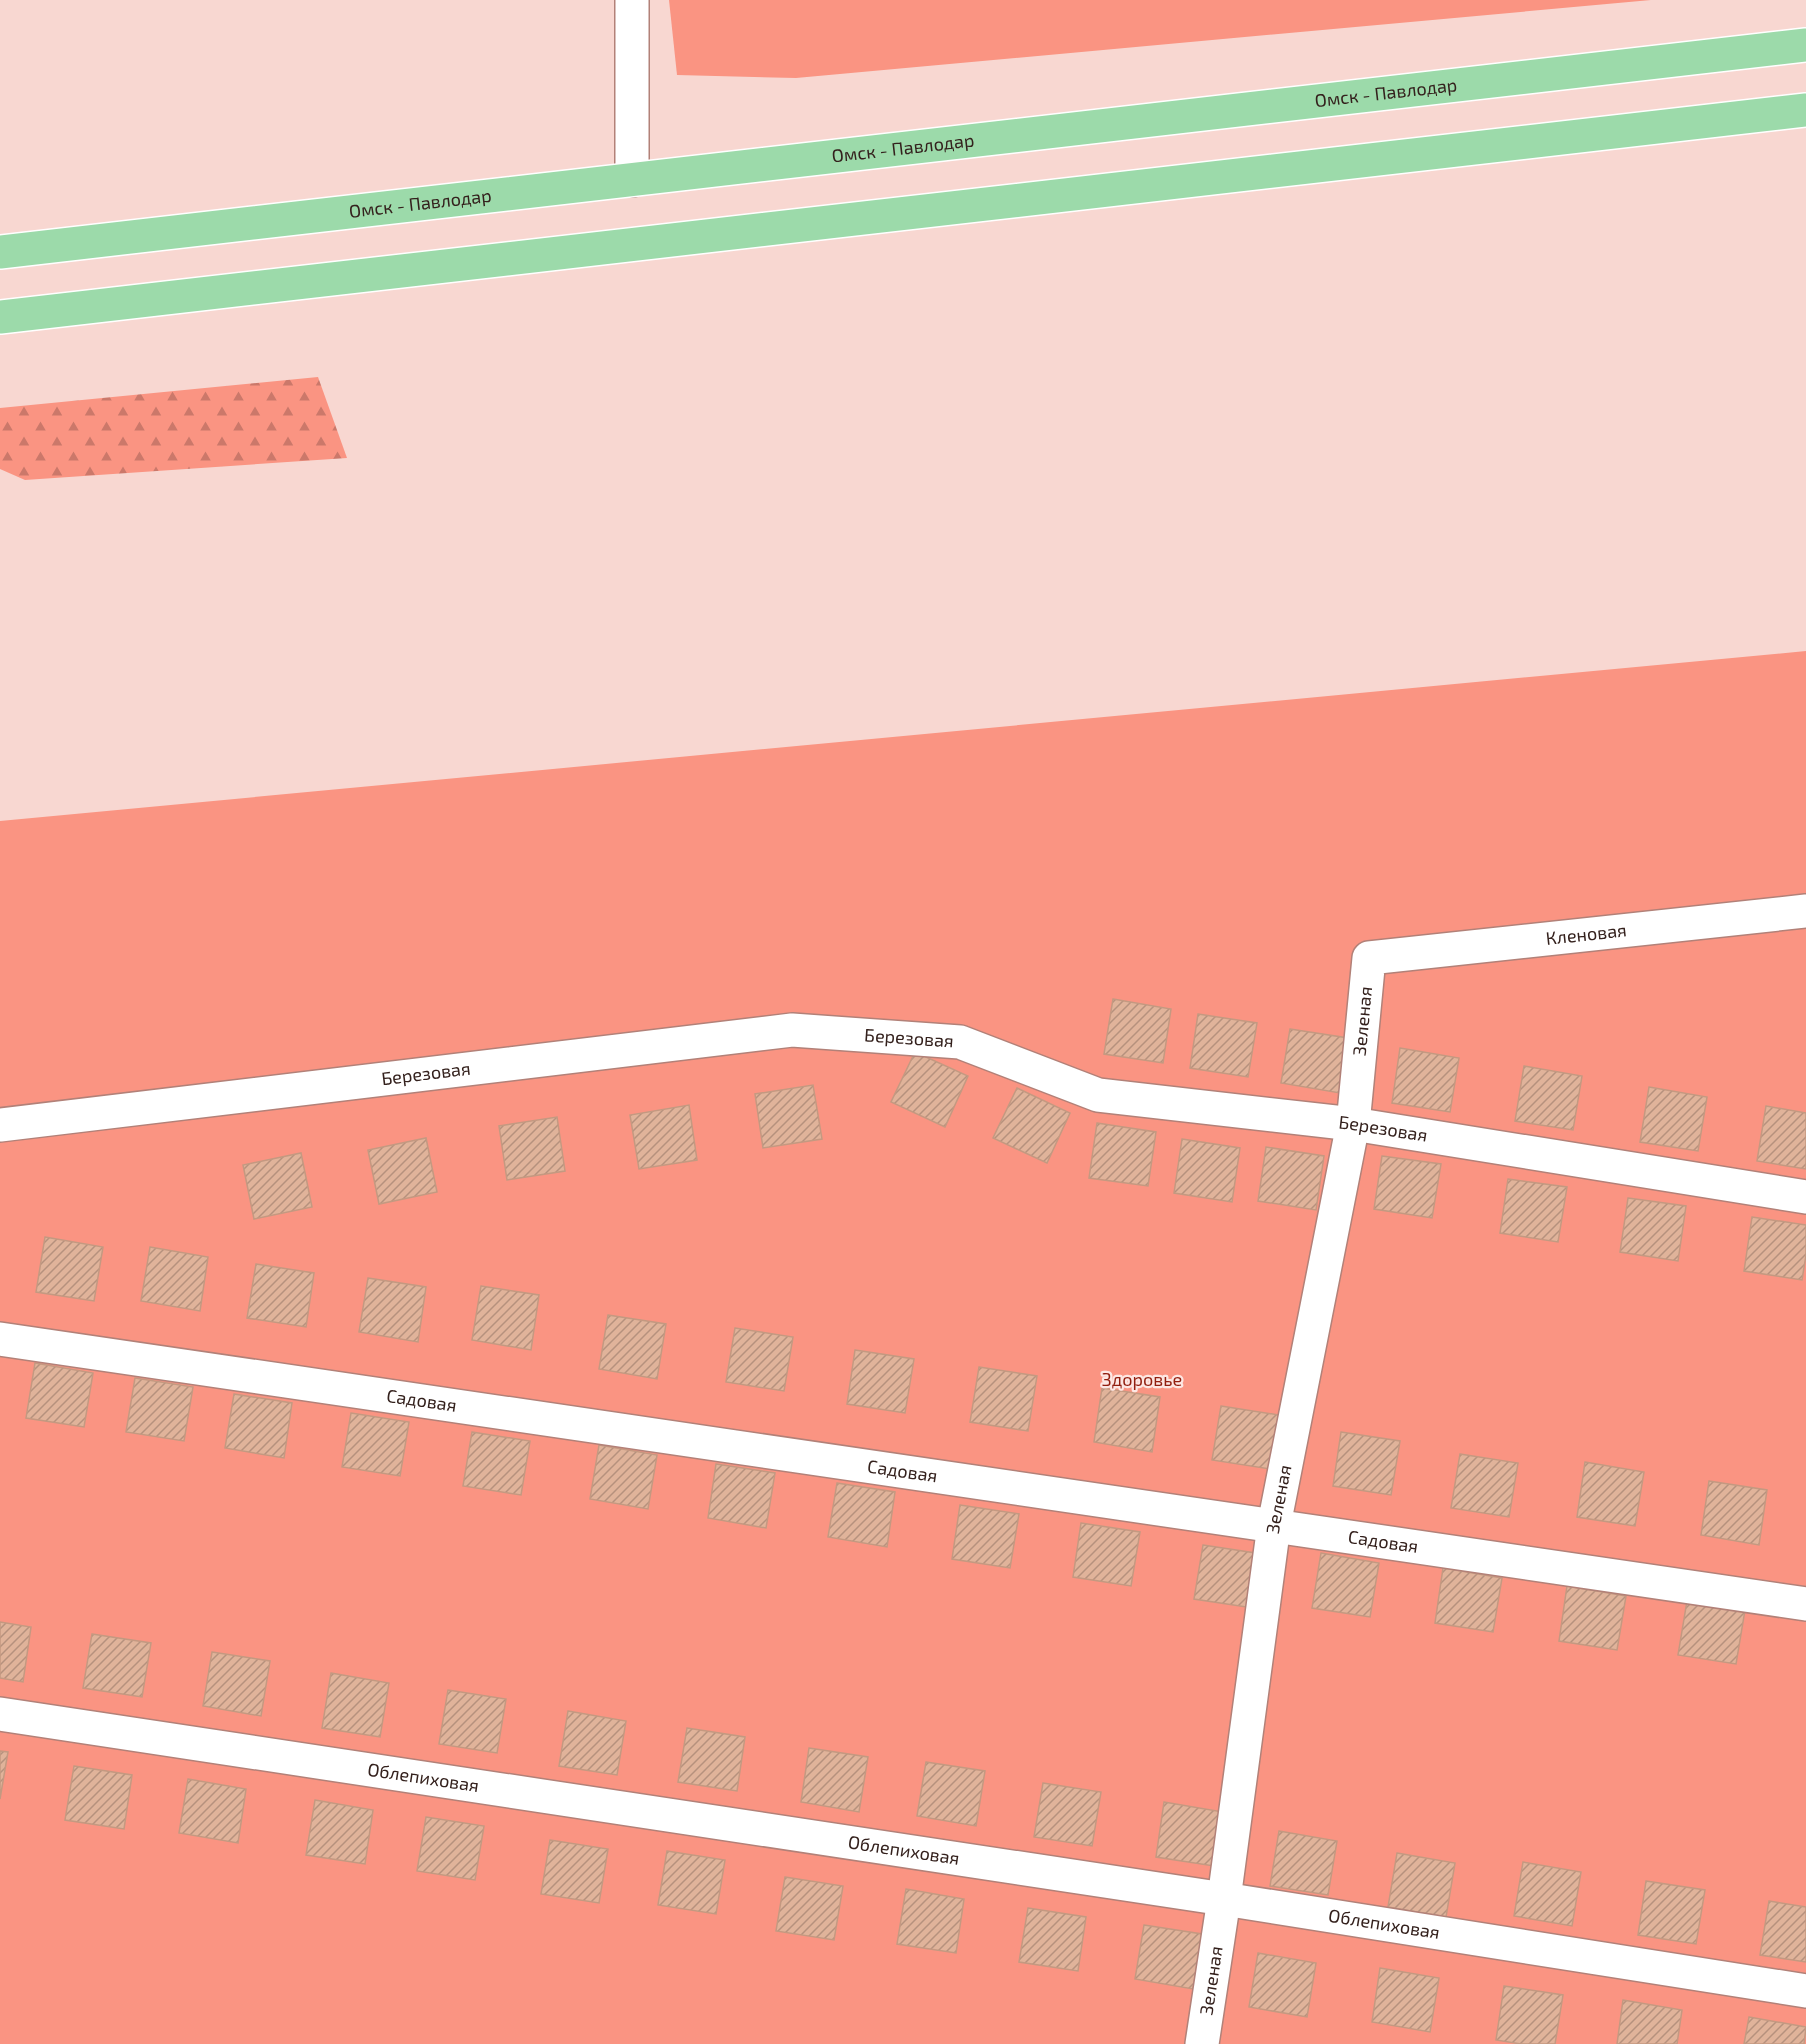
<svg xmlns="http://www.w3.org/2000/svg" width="1806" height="2044" viewBox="0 0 1806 2044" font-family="'Exo 2',sans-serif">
	<defs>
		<pattern id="forest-firs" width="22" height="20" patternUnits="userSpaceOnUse" patternTransform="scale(1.5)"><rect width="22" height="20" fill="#fa9482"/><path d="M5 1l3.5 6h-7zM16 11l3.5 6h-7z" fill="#cb786a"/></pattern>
		<pattern id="building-hatch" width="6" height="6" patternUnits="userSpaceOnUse" patternTransform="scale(1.5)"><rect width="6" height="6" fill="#e0b39a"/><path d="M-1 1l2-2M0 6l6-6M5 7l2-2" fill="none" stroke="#b6917d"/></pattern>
	</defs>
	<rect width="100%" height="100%" fill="#f8d7d1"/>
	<!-- green -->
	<g fill="#fa9482">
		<polygon points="669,0 1651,0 796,78 677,75"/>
		<polygon points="1806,651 1806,2044 0,2044 0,821"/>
	</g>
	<!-- forest -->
	<polygon fill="url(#forest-firs)" points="318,377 347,458 25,480 0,469 0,408"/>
	<!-- building -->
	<g fill="url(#building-hatch)" stroke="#c49981" stroke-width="1.5">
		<polygon points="1113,999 1171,1009 1163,1063 1104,1054"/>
		<polygon points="1198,1014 1257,1023 1248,1077 1190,1068"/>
		<polygon points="1290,1029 1348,1038 1340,1093 1281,1083"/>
		<polygon points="1400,1048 1459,1058 1450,1112 1392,1103"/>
		<polygon points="915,1052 968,1076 945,1127 891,1102"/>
		<polygon points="1524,1066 1582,1076 1573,1130 1515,1121"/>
		<polygon points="813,1085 822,1139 763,1148 755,1094"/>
		<polygon points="1649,1087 1707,1097 1698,1151 1640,1142"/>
		<polygon points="1017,1088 1070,1113 1047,1163 993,1138"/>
		<polygon points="689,1105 697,1160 639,1169 630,1115"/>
		<polygon points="1766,1106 1806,1113 1806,1169 1757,1161"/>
		<polygon points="557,1117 565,1171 507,1180 499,1126"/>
		<polygon points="1097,1123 1156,1132 1148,1186 1089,1178"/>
		<polygon points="426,1138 437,1192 379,1204 368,1150"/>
		<polygon points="1182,1139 1240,1148 1232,1202 1174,1193"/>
		<polygon points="1266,1147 1324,1156 1316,1210 1258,1201"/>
		<polygon points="301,1153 312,1207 254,1219 243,1165"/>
		<polygon points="1382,1156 1441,1164 1432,1218 1374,1209"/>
		<polygon points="1508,1179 1567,1187 1558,1242 1500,1233"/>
		<polygon points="1628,1198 1686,1206 1678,1261 1620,1252"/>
		<polygon points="1752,1217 1806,1225 1806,1255 1802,1280 1744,1271"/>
		<polygon points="45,1237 103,1247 94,1301 36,1292"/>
		<polygon points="150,1247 208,1257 200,1311 141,1301"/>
		<polygon points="256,1264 314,1273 306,1327 247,1318"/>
		<polygon points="368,1278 426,1287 418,1342 359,1332"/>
		<polygon points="481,1286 539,1295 531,1350 472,1340"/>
		<polygon points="608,1315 666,1324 657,1379 599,1369"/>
		<polygon points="735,1328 793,1337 784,1391 726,1382"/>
		<polygon points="855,1350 914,1359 905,1413 847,1404"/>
		<polygon points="35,1363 93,1373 84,1427 26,1418"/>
		<polygon points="979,1367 1037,1376 1028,1431 970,1422"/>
		<polygon points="135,1378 193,1387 184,1441 126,1432"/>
		<polygon points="1102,1388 1160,1397 1152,1452 1094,1442"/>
		<polygon points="234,1394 292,1403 284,1458 225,1448"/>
		<polygon points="1221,1406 1279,1415 1270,1469 1212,1460"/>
		<polygon points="351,1413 409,1422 400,1476 342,1467"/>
		<polygon points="472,1432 530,1441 521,1495 463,1486"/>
		<polygon points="1341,1432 1400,1441 1391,1495 1333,1486"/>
		<polygon points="599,1445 657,1455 648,1509 590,1499"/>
		<polygon points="1460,1454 1518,1463 1509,1517 1451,1508"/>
		<polygon points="1585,1462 1644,1472 1635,1526 1577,1517"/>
		<polygon points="716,1464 775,1473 766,1528 708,1518"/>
		<polygon points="1709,1481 1767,1490 1759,1545 1701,1535"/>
		<polygon points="837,1483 895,1492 887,1547 828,1537"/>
		<polygon points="960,1505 1019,1514 1010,1568 952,1559"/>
		<polygon points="1081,1523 1140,1532 1131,1586 1073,1577"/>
		<polygon points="1203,1545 1262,1554 1253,1608 1194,1599"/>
		<polygon points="1321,1553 1379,1563 1370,1617 1312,1608"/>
		<polygon points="1443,1568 1502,1578 1493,1632 1435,1623"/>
		<polygon points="1567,1586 1626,1596 1617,1650 1559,1641"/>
		<polygon points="1687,1601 1745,1610 1736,1664 1678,1655"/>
		<polygon points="0,1622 31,1627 23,1682 0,1678"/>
		<polygon points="92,1634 151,1643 142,1697 83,1688"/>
		<polygon points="212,1652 270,1661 261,1716 203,1706"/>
		<polygon points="331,1673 389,1683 380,1737 322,1728"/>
		<polygon points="448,1690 506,1699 497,1753 439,1744"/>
		<polygon points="568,1711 626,1721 617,1775 559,1766"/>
		<polygon points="687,1728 745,1737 737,1791 678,1782"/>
		<polygon points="809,1748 868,1757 859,1812 801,1802"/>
		<polygon points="0,1751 8,1752 0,1799"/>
		<polygon points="926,1762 985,1771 976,1826 917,1816"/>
		<polygon points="74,1766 132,1775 124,1829 65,1820"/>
		<polygon points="188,1779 246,1789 238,1843 179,1833"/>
		<polygon points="1043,1783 1101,1792 1092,1846 1034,1837"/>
		<polygon points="315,1800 373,1810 365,1864 306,1855"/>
		<polygon points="1164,1802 1223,1812 1214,1866 1156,1857"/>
		<polygon points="426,1817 484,1826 475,1880 417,1871"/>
		<polygon points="1279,1831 1337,1841 1328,1895 1270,1886"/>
		<polygon points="550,1840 608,1849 599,1903 541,1894"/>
		<polygon points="667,1851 725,1860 716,1914 658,1905"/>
		<polygon points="1397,1853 1455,1863 1446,1917 1388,1907"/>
		<polygon points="1523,1862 1581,1872 1572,1926 1514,1916"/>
		<polygon points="785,1877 843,1886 834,1940 776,1931"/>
		<polygon points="1646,1881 1705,1890 1696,1944 1638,1935"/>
		<polygon points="906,1889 964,1899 956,1953 897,1944"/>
		<polygon points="1769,1901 1806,1907 1806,1962 1760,1955"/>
		<polygon points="1028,1908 1086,1917 1078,1971 1019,1962"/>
		<polygon points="1144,1925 1202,1934 1193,1989 1135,1979"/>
		<polygon points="1258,1953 1316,1963 1307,2017 1249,2007"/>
		<polygon points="1380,1968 1439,1978 1430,2032 1372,2022"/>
		<polygon points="1504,1986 1563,1995 1555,2044 1521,2044 1496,2040"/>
		<polygon points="1623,2000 1682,2010 1677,2044 1617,2044"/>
		<polygon points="1749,2017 1806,2027 1804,2044 1744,2044"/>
	</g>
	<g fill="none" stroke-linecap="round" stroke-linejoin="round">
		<!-- minor casing -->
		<g stroke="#b28178" stroke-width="36">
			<g id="minor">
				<polyline points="632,0 632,180"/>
				<path id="s1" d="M0 1125 792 1030 960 1042 1098 1095 1353 1124 1806 1197"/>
				<path id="s2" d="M0 1339 1806 1604"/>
				<path id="s3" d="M0 1714 1224 1899 1806 1991"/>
				<path id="s4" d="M1202 2044 1224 1899 1274 1525 1353 1124 1369 958 1806 911"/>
			</g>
		</g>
		<!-- highway casing -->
		<g stroke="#fff" stroke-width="36">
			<g id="highway">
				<path id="s5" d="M0 252 1806 45"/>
				<polyline points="0,317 1806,110"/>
			</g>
		</g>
		<!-- minor -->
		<use href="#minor" stroke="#fff" stroke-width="33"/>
		<!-- highway -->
		<use href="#highway" stroke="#9cdaaa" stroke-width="33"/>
	</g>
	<g text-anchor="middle" stroke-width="4.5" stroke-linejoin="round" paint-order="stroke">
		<!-- street labels -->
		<g font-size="18" fill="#34211d" stroke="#fde7e3">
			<text dy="6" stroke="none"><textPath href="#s5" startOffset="1395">Омск - Павлодар</textPath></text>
			<text dy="6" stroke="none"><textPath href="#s5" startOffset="909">Омск - Павлодар</textPath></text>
			<text dy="6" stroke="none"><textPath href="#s5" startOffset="423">Омск - Павлодар</textPath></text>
			<text dy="6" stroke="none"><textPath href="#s4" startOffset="1318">Кленовая</textPath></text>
			<text dy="6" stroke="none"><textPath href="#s4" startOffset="1036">Зеленая</textPath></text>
			<text dy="6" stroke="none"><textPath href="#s1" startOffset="915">Березовая</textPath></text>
			<text dy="6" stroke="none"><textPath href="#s1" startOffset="429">Березовая</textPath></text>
			<text dy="6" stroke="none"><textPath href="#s1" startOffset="1401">Березовая</textPath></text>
			<text dy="6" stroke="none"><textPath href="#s2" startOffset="426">Садовая</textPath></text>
			<text dy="6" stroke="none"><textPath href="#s2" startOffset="912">Садовая</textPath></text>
			<text dy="6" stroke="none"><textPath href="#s4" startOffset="550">Зеленая</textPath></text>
			<text dy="6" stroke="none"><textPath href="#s2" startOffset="1398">Садовая</textPath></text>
			<text dy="6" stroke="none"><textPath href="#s3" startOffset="428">Облепиховая</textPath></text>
			<text dy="6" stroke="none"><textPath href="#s3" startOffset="914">Облепиховая</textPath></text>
			<text dy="6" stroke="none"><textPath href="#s3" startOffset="1400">Облепиховая</textPath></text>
			<text dy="6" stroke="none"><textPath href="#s4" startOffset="64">Зеленая</textPath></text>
		</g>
		<!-- park labels -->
		<g font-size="18" fill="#921e0f" stroke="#fde7e3">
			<text x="1142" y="1386">Здоровье</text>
		</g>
	</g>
</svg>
